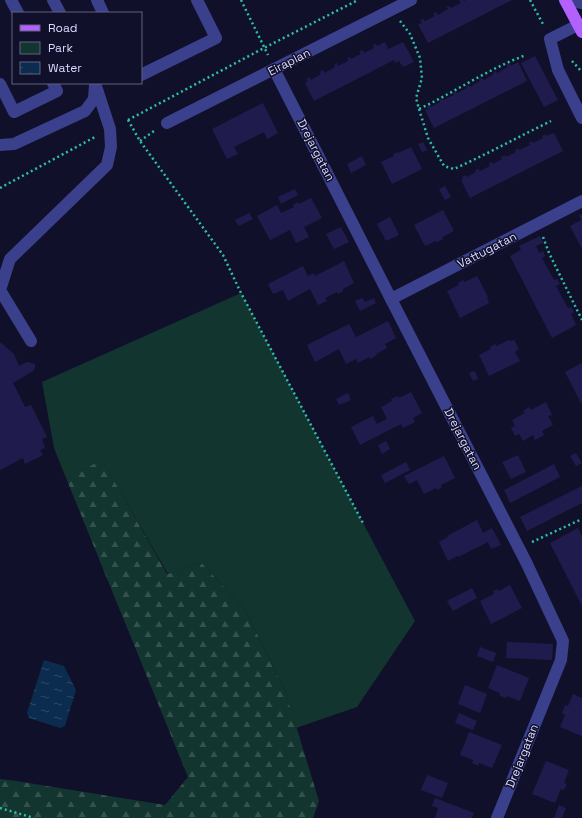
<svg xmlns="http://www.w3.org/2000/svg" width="582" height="818" viewBox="0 0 582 818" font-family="'Space Grotesk',sans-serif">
	<defs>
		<pattern id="forest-firs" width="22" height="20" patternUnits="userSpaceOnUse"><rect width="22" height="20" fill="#133530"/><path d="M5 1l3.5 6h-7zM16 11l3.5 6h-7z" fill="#35524f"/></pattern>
		<pattern id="water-ripples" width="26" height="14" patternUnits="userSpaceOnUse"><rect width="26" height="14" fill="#0b2c4f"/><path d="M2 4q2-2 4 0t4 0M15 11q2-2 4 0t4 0" fill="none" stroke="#2e4a69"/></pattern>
	</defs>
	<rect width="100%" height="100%" fill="#11102b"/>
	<!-- forest -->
	<polygon fill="url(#forest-firs)" points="102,459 167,574 202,563 246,611 286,693 319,801 313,818 0,818 0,779 16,781 165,805 188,777 66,478"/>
	<!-- park -->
	<polygon fill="#133530" points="241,293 415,621 357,707 296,728 286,693 246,611 202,563 168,574 102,460 66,478 54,448 42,382"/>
	<!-- water -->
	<polygon fill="url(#water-ripples)" points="44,660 64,666 76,690 65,726 60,728 29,718 27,713"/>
	<!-- building -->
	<g fill="#201b4d">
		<polygon points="459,0 463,0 464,1 466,0 512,0 428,43 418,24 422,23 420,20 423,19 425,21 435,16 433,14 436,12 438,15 448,9 446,7 449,6 451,8 461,3"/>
		<polygon points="385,42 388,49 403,42 414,62 403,67 399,61 395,63 394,60 314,101 305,83 308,81 306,79 310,77 311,80 321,74 320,72 323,70 325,73 335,67 334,65 337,63 338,66 348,61 347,58 350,57 351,59 361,54 359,52 363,50 364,53 374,48 373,45 376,44 377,46"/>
		<polygon points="535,56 558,100 544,107 521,63"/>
		<polygon points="518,62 527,81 434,128 425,110 428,109 427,106 430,105 431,107 440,102 439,100 442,99 443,100 454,95 453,93 456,91 457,93 467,88 466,86 469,85 470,87 480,81 479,79 482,78 484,80 494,74 493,72 496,71 497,73 508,67 506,65 510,64 511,66"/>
		<polygon points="263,103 278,133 267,139 264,132 234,147 238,154 227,159 212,129"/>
		<polygon points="554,133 563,151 470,198 461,180 463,179 462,177 466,175 467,177 476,172 475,170 478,169 480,171 490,166 488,164 492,162 493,164 502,159 501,157 505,155 506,157 516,152 515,150 518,148 519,150 530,145 529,143 532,141 533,143 543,138 542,136 545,134 546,136"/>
		<polygon points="423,142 427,150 422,152 418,144"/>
		<polygon points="411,147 422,169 392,184 381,162 394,156 393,154 398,152 398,153"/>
		<polygon points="362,156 366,165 351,173 347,164"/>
		<polygon points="445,186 451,197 445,200 439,189"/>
		<polygon points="295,189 298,195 281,204 278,197"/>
		<polygon points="311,198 322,218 304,227 309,237 296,243 290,230 270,240 257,216 277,205 281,213 294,207 293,205 298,202 299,204"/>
		<polygon points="443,210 454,231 442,237 443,239 437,242 436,241 425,246 414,225"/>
		<polygon points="249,213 253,219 239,226 235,220"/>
		<polygon points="582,214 582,249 570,226 581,220 579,215"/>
		<polygon points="390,217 399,235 386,241 377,224"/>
		<polygon points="341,227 349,242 334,249 326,234"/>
		<polygon points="540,236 543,243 536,246 539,253 543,251 545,256 542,258 554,280 557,279 560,284 556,286 568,308 571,307 574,312 571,314 576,325 552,338 510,256 521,250 519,246"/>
		<polygon points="344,261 354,283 343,289 343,291 338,294 337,292 325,298 327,301 318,305 310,289 288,301 283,290 273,294 268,284 303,266 308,276 314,273 315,276"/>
		<polygon points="477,276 488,297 487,298 489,303 460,318 447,291 459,285 458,283 463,280 464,282"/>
		<polygon points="362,298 365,302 374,298 376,303 360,311 355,301"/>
		<polygon points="388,321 396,338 385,344 387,348 376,354 377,355 370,359 369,357 358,363 356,359 346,364 339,349 315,362 307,345 349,324 356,337"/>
		<polygon points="509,340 510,341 514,340 519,349 515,352 520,361 489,376 479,355 491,349 490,347 495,344 496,346"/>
		<polygon points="0,342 14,354 19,366 27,362 35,364 35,368 33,371 13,383 25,407 31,405 47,437 42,439 45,448 40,450 43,455 25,464 23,458 0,470"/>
		<polygon points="582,363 582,405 565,372"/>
		<polygon points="475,371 478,379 473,381 469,373"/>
		<polygon points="411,392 422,413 413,418 415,422 403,428 401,424 360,445 351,427 373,416 377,424 387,419 381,407 392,401 391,399 398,396 399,398"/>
		<polygon points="348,393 351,400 339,405 336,399"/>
		<polygon points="546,402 552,415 548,416 553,425 542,431 544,435 535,440 533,435 523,441 519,434 515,436 511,428 515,426 512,420 525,413 523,411 529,407 531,410"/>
		<polygon points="386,441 390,449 382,454 378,445"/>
		<polygon points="576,453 582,463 576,466 570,456"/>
		<polygon points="518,455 526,472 511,479 502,462"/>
		<polygon points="444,456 455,478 441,485 442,487 437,490 436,488 424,494 417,480 409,484 404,476"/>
		<polygon points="406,462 410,470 385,483 381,475"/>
		<polygon points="554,464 560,477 510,503 504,490"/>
		<polygon points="582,486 582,503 527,531 520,517"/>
		<polygon points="477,520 483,533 492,528 501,545 491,549 488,542 458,557 457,556 448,561 439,542 448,537 447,536"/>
		<polygon points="578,528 582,536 582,606 550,543"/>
		<polygon points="510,585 522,608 491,624 480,601 494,594 493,591 497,589 499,591"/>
		<polygon points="472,588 477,598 453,611 447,601"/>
		<polygon points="507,642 553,644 552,660 506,658"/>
		<polygon points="480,647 496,653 493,662 477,656"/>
		<polygon points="497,665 529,678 520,701 507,696 506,698 499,695 500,693 488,688"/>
		<polygon points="465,685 487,694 480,713 458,704"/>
		<polygon points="573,694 582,698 582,736 560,727 565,715 562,713 565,705 568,706"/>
		<polygon points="459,713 477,721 473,730 455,723"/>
		<polygon points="469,732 502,745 492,768 479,763 478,766 472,763 473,760 460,755"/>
		<polygon points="546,761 569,770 564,783 567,784 564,790 561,789 555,803 532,794"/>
		<polygon points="427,775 448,783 442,798 421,790"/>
		<polygon points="435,798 474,813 472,818 435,818 438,808 432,806"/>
		<polygon points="559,805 566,808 562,818 554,818"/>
	</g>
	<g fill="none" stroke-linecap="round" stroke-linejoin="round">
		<!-- path -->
		<g stroke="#2cc1a7" stroke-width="2.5" stroke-dasharray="2 3" stroke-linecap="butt">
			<polyline points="241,0 268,55"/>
			<polyline points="530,0 544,26"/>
			<path d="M400 21 410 34 420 58 422 78 416 98 419 109C455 92 488 69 526 55"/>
			<polyline points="572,61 582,72"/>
			<path d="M419 109 428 138 444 166 454 169C487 154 518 137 551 121"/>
			<polyline points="128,120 140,141 223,255 241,293 364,525"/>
			<polyline points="128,120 264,48 358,0"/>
			<polyline points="140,141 154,131"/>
			<polyline points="0,188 95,137"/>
			<polyline points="543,237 549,253 582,320"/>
			<polyline points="532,542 582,519"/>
			<polyline points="0,808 34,818"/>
		</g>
		<!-- minor -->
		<g stroke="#3a408b" stroke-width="12">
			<polyline points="11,0 18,13"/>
			<polyline points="53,0 60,13"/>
			<polyline points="97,0 103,13"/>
			<polyline points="566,0 582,3"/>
			<polyline points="578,25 550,39 558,70 582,118"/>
			<polyline points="274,69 391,299 527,564 563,641 561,660 497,818"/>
			<polyline points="141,75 216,38 197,0"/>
			<polyline points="0,84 14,112 57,91 53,83"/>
			<polyline points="167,123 411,0"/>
			<polyline points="0,145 14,144 85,111 94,99 95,85"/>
			<polyline points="391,299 582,201"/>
			<polyline points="31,341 0,290 10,259 107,165 111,147 110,129 95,83"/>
		</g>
		<!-- major -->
		<polyline stroke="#b261ff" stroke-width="12" points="565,0 582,32"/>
	</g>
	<g text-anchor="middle" stroke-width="3" stroke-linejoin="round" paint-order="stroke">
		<!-- street labels -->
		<g font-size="12" fill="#dadaff" stroke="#11102b">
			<text transform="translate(289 62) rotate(-27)" y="4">Eiraplan</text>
			<text transform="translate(316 150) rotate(63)" y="4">Drejargatan</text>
			<text transform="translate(487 250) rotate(-27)" y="4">Vattugatan</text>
			<text transform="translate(463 439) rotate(63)" y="4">Drejargatan</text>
			<text transform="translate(522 756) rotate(-68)" y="4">Drejargatan</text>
		</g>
	</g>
	<!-- legend -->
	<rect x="12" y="12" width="130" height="72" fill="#11102b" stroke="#616180"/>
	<rect x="20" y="25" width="20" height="6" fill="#b261ff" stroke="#616180"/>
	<text x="48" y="32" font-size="12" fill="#dadaff">Road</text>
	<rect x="20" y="42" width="20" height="12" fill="#133530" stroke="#616180"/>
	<text x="48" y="52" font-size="12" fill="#dadaff">Park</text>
	<rect x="20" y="62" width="20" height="12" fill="url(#water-ripples)" stroke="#616180"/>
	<text x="48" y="72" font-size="12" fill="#dadaff">Water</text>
</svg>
